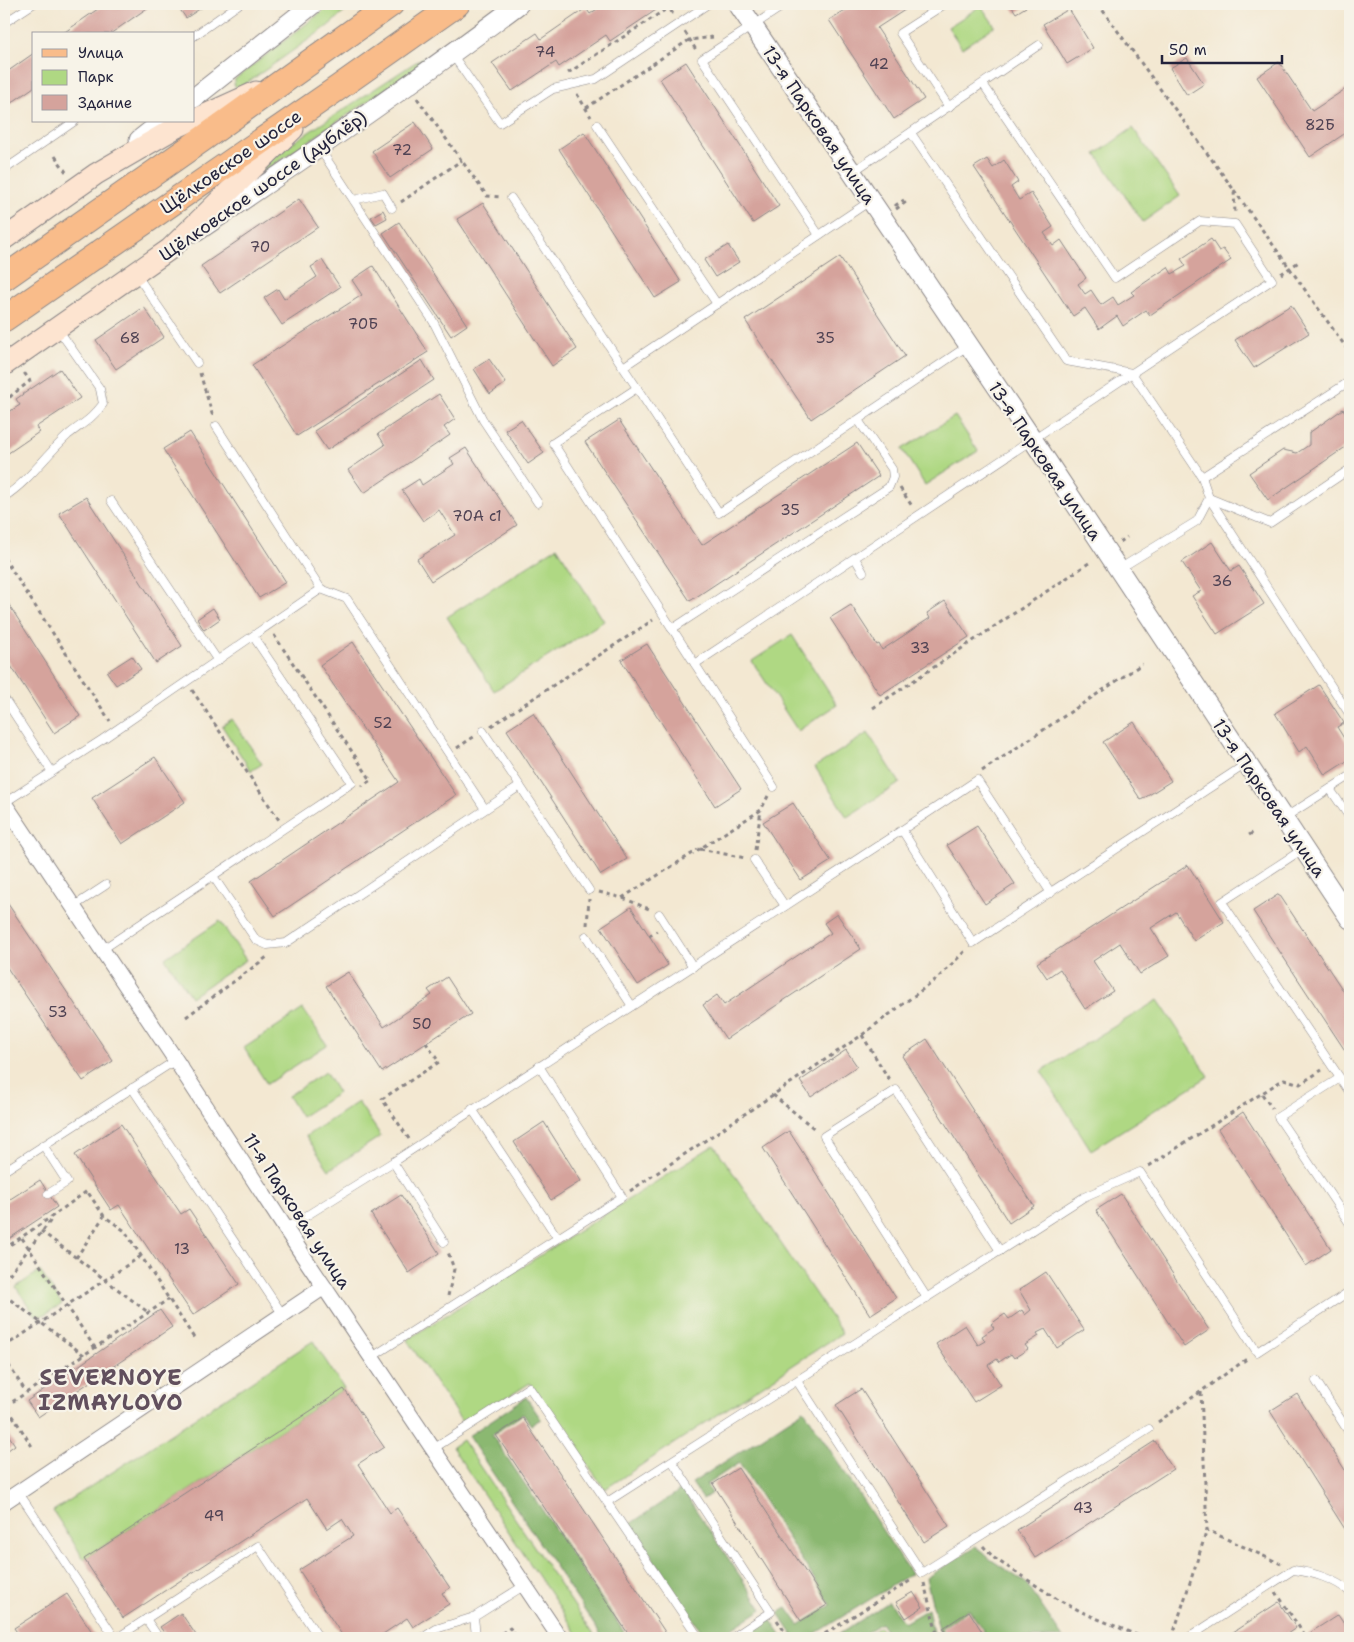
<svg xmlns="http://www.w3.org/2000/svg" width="1354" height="1642" viewBox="0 0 1354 1642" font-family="'Shantell Sans',sans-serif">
	<rect width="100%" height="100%" fill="#f7f3e8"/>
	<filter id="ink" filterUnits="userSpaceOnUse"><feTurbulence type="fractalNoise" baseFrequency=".02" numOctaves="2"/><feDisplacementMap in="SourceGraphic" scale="10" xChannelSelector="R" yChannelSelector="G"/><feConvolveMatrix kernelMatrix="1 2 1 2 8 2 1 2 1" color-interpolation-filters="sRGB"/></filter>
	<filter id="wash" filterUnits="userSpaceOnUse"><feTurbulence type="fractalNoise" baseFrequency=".0096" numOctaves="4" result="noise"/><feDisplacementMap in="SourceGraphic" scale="20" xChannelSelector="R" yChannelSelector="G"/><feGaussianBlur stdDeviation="1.12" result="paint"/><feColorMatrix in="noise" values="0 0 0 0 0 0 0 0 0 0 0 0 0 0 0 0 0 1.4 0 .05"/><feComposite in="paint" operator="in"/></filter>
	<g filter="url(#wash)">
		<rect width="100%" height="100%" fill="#f3e8d2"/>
		<!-- green -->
		<g fill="#afd883" stroke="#687d5f">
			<polygon points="332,4 354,4 328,26 244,85 238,88 234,85 235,79 239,76"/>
			<polygon points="981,6 995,26 962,48 948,27"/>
			<polygon points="425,56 426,62 257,176 277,153"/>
			<polygon points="1133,128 1180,196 1143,222 1096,154"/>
			<polygon points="955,416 978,451 925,485 902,449"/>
			<polygon points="557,547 604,621 494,691 447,617"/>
			<polygon points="792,635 837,705 798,731 752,661"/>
			<polygon points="232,719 262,764 251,771 222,726"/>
			<polygon points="868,733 900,783 847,817 815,767"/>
			<polygon points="220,921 246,960 191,997 165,958"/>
			<polygon points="1158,1000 1209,1076 1091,1150 1041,1071"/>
			<polygon points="303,1009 327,1045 267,1084 244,1048"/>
			<polygon points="325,1072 338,1093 301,1117 288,1096"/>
			<polygon points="358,1102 381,1136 329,1170 306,1136"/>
			<polygon points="714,1145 842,1333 605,1489 530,1383 464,1425 407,1340"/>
			<polygon points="40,1271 62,1304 40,1317 34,1314 16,1287"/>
			<polygon points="313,1341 344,1389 84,1559 53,1511"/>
			<polygon points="462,1440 596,1638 580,1638 452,1447"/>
			<polygon points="880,1627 887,1638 863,1638"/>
		</g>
		<!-- forest -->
		<g fill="#8bb871" stroke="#566d56">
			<polygon points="526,1397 541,1419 531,1425 523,1414 492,1435 628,1638 603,1638 468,1436"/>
			<polygon points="804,1410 911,1574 808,1638 795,1638 778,1613 787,1608 799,1625 831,1605 739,1463 706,1485 712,1493 703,1499 692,1483"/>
			<polygon points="682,1489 762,1609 718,1638 706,1638 630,1524"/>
			<polygon points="976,1546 990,1559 1026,1583 1063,1638 988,1638 969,1609 941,1628 946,1638 941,1638 926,1578"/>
			<polygon points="889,1602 904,1623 928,1609 934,1638 891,1638 881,1623 858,1638 833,1638"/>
			<polygon points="770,1619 783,1638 741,1638"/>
		</g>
		<g id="blocks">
			<!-- building -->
			<g fill="#d5a39c">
				<polygon points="105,4 153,4 110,34 62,34"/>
				<polygon points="176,4 207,4 186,18"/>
				<polygon points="604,4 652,4 656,10 610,41 606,35 559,67 556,62 512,91 492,63 537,33 541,39 586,8 590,14"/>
				<polygon points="855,4 914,4 877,28 924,99 894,119 829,20"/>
				<polygon points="1010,4 1024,4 1026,7 1016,13"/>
				<polygon points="1069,9 1093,48 1067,64 1043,24"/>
				<polygon points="34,53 34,87 4,108 4,74"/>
				<polygon points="1187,58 1204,84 1187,95 1170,68"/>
				<polygon points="686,62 779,206 753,223 660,79"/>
				<polygon points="1279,62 1312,111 1350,86 1350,130 1310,157 1257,77"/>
				<polygon points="415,122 433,149 390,178 372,151"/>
				<polygon points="584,132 681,282 655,298 559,149"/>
				<polygon points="987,159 993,168 1004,160 1018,182 1011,187 1019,200 1031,193 1053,227 1044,233 1053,246 1061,240 1086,278 1078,284 1085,294 1091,290 1101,305 1113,297 1118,305 1134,295 1131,292 1168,267 1172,274 1186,266 1181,259 1211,239 1219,251 1223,249 1231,260 1150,315 1146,310 1123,326 1117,316 1099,329 1085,308 1073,316 974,167"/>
				<polygon points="299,199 318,227 220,293 201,266"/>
				<polygon points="483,203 577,349 552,366 457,219"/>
				<polygon points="383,210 387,218 376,224 371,217"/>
				<polygon points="399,222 467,325 451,336 383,233"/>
				<polygon points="728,245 739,262 715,277 704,260"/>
				<polygon points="840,257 905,356 811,419 745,320"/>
				<polygon points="322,260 340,287 282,325 264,298 278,289 284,299 317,277 311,267"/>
				<polygon points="373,266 428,352 297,436 252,365 362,295 352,280"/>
				<polygon points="1291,305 1309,333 1254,368 1235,340"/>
				<polygon points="144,307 164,337 116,369 96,340"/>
				<polygon points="489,359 506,383 490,394 474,369"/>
				<polygon points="422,360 434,380 327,450 314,431"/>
				<polygon points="60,369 80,398 36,427 39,432 4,456 4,415 20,405 16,399"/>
				<polygon points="439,394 455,419 444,427 450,435 364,493 348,470 385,445 378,434"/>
				<polygon points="1343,409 1350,419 1350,444 1268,500 1249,473 1283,450 1297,453 1309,445 1309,433"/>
				<polygon points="521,420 544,453 528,464 505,430"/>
				<polygon points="619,420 702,545 857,443 879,476 690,601 585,442"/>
				<polygon points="190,432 286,582 259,598 163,449"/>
				<polygon points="466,448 517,525 431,581 417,559 455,535 439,510 423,521 402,490 419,479 422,485 454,464 450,458"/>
				<polygon points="86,497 182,646 156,663 59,513"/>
				<polygon points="1212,542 1231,571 1239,566 1264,604 1217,634 1192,596 1201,591 1182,562"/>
				<polygon points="4,597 80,716 54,733 4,655"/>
				<polygon points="945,601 969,637 880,695 830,618 851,605 877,645 879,644 882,650 930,618 927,613"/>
				<polygon points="213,608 220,619 204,630 197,619"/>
				<polygon points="353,642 456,795 275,916 251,881 399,782 320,665"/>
				<polygon points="647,644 741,789 715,806 621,660"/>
				<polygon points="132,656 141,669 116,685 107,672"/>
				<polygon points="1319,685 1344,723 1337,727 1350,748 1350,759 1325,775 1307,746 1299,752 1275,713"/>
				<polygon points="533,713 627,859 601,875 507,730"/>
				<polygon points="1134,722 1171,781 1141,800 1103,742"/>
				<polygon points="155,757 185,802 122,844 92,798"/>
				<polygon points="793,803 831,861 801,880 763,822"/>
				<polygon points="977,826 1015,884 985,904 947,845"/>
				<polygon points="1188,865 1224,922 1194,941 1176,912 1151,928 1169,956 1140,974 1120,943 1093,961 1113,991 1085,1009 1060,969 1047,978 1037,963"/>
				<polygon points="1279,894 1350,1001 1350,1058 1253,911"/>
				<polygon points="4,898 113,1061 83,1081 4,963"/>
				<polygon points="631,907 668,965 638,985 601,927"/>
				<polygon points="837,914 861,949 726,1039 703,1005 717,995 724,1005 831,933 824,923"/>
				<polygon points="348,972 384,1027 432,995 428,990 447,977 471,1014 382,1072 326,986"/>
				<polygon points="927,1039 1034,1206 1009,1223 902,1056"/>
				<polygon points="846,1050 857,1066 811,1097 800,1081"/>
				<polygon points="1243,1112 1331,1249 1306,1266 1218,1129"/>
				<polygon points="544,1122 581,1181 551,1200 514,1142"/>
				<polygon points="121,1124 181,1214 189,1209 239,1284 193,1315 119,1205 111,1210 75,1155"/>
				<polygon points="789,1131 896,1298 870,1315 763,1148"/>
				<polygon points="40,1180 57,1207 4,1242 4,1203"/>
				<polygon points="1121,1194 1209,1330 1184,1347 1096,1210"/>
				<polygon points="401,1195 439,1253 409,1273 371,1214"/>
				<polygon points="1046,1272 1084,1330 1057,1348 1045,1329 1037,1333 1039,1336 1025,1345 1028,1349 1014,1358 1011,1354 999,1362 997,1359 988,1365 1001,1385 974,1402 936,1344 965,1325 978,1345 985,1341 982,1336 994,1328 991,1324 1005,1314 1009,1319 1022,1310 1025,1315 1031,1310 1019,1290"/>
				<polygon points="160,1310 172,1327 38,1417 27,1401"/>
				<polygon points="344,1389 384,1447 358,1464 390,1513 397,1508 450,1588 442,1593 449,1604 413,1627 407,1618 377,1638 344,1638 299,1570 353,1536 342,1519 327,1529 307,1498 123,1618 84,1559"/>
				<polygon points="861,1389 949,1526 924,1542 836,1405"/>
				<polygon points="1297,1394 1350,1478 1350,1537 1270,1411"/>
				<polygon points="523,1418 555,1466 669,1638 631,1638 496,1435"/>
				<polygon points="4,1428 15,1445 4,1453"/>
				<polygon points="1155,1441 1173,1469 1035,1558 1017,1530"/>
				<polygon points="738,1468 827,1605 801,1621 713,1484"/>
				<polygon points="913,1592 923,1607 906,1618 896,1602"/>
				<polygon points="67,1594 96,1638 21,1638 14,1628"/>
				<polygon points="1279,1602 1296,1628 1281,1638 1224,1638"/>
				<polygon points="969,1611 986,1638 949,1638 943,1628"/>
				<polygon points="181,1613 198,1638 168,1638 160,1627"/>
				<polygon points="1338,1615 1350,1633 1350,1638 1311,1638 1308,1634"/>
			</g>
		</g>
	</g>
	<g filter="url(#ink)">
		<use href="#blocks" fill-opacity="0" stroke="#8a8586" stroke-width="1"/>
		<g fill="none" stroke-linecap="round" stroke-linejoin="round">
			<!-- service casing -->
			<g stroke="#8a8586" stroke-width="9">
				<g id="service">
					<polyline points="786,4 702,59 819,235"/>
					<polyline points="945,4 900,33 949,107"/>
					<polyline points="4,23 33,4"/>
					<polyline points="194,36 239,4"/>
					<polyline points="452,54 500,123 553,89 596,79 708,4"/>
					<polyline points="597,125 717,304"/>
					<polyline points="911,133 1066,361 1132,373 1202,477 1209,498 1197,521 1119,569"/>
					<polyline points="320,149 433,321 483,420 538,503"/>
					<polyline points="4,170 75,121"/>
					<polyline points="851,173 1039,45"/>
					<polyline points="511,198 637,388 553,443 695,664"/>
					<polyline points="354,200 383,193 392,208"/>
					<polyline points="136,274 197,363"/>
					<polyline points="623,367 870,201"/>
					<polyline points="637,388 719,513 969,345"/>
					<polyline points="1202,477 1350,381"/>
					<path d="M4 497C29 481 46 455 68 435 83 423 91 420 103 404L100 389 58 329"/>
					<polyline points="1209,498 1350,715"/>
					<polyline points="1209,498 1270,523 1350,469"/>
					<polyline points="111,501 218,661"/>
					<polyline points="855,558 863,572"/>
					<polyline points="321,589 347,599 485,809"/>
					<polyline points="672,629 889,487 893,477 892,469 858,420"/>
					<polyline points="4,698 52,772"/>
					<polyline points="483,731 520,786"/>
					<polyline points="774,787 695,664 1272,280 1235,224 1200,221 1115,278 983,84"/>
					<polyline points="1330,789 1350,818"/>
					<polyline points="4,803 103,739 321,589 216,426"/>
					<polyline points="1284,818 1350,776"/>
					<polyline points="902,830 977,780 1051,893"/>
					<polyline points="1303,849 1222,902 1340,1078"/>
					<polyline points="754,860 785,906"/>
					<polyline points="213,876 256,940 267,945 286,943 520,786 589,890"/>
					<polyline points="74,906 106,885"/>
					<polyline points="659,914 693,967"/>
					<polyline points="586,936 632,1006"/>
					<polyline points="103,949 352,783 253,636"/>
					<polyline points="132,1088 283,1315"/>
					<polyline points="1350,1093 1340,1078 1278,1117 1350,1224"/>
					<polyline points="472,1109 557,1237"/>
					<polyline points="43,1145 67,1182 48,1194"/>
					<polyline points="393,1162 444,1242"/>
					<polyline points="4,1171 176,1060"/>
					<polyline points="285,1229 393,1162 902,830 973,943 1246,764"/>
					<polyline points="927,1298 824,1136 896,1090 1000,1251"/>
					<polyline points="372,1357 622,1197 539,1066"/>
					<polyline points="797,1381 922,1573 1149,1429"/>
					<polyline points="1316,1381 1350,1434"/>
					<polyline points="433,1449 529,1387 699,1638"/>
					<polyline points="672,1461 771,1612 732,1638"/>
					<polyline points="19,1493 115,1638"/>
					<polyline points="607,1502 1084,1197 1140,1172 1257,1352 1350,1291"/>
					<polyline points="146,1619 159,1638"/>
					<polyline points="117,1638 258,1546 319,1638"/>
					<polyline points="422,1638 436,1629 474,1617"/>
					<polyline points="473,1638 476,1636 474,1617 525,1585"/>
					<path d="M1188 1638 1293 1570C1312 1572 1335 1579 1350 1592"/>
				</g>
			</g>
			<!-- minor casing -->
			<g stroke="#8a8586" stroke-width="17">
				<g id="minor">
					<polyline points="4,803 171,1053 306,1260 560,1638"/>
					<polyline points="4,1502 324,1287"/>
				</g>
			</g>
			<!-- tertiary casing -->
			<g stroke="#8a8586" stroke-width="21">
				<g id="tertiary">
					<polyline points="738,4 1033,440 1350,919"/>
					<polyline points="194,98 313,4"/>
					<polyline points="139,140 163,121"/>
					<path d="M196 232C305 158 414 83 519 4"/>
				</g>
			</g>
			<!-- secondary casing -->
			<g stroke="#8a8586" stroke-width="23">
				<g id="secondary">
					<polyline points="194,120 256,92"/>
					<polyline points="4,239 96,174 175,128 190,121"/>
					<polyline points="4,365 170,249 293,129"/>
				</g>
			</g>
			<!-- primary casing -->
			<g stroke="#8a8586" stroke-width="27">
				<g id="primary">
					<polyline points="4,278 204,138 391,4"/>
					<polyline points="4,319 338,88 457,4"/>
				</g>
			</g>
			<!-- path -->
			<g stroke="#8a8586" stroke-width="3" stroke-dasharray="4 4" stroke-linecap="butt">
				<polyline points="666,4 673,14"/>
				<polyline points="1098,4 1234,190 1235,214"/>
				<polyline points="685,32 696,50"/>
				<polyline points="568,73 674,4"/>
				<polyline points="577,94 591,117"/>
				<polyline points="417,98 487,196 501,197"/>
				<polyline points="586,108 689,40 713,37"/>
				<polyline points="55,156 66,172"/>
				<polyline points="1234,190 1350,353"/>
				<polyline points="401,202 462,160"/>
				<polyline points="895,204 896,205 904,200"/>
				<polyline points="896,209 906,202"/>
				<polyline points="1281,274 1300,261"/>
				<polyline points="200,373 213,417"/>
				<polyline points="4,403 12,395 30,381 23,371"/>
				<polyline points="900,488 912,506"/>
				<polyline points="1120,542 1127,537"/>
				<polyline points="4,558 110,721"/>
				<polyline points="274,635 371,780 362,786"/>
				<polyline points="192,690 279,820"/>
				<polyline points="873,708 1092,561"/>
				<polyline points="491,726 653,620"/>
				<polyline points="457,748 475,736"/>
				<polyline points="982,771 1142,664"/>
				<polyline points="1249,835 1254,832"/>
				<polyline points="700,849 745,858"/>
				<polyline points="755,850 761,810"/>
				<polyline points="599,892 622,898 761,810 768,796"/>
				<polyline points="623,898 649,909"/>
				<polyline points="587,925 589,899"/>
				<polyline points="649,936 657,931"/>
				<polyline points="186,1017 267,957"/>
				<polyline points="862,1035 890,1081"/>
				<polyline points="1262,1094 1272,1108"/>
				<polyline points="773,1095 816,1130"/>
				<polyline points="409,1139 382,1099 439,1062 426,1043"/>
				<polyline points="1149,1166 1284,1079 1300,1084 1322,1070"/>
				<polyline points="630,1191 862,1035 939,977 966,950"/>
				<polyline points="41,1231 149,1313"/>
				<polyline points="22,1238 95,1348"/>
				<polyline points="4,1249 54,1215 87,1191 104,1216 125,1231 194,1338"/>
				<polyline points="76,1258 104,1216"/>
				<polyline points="4,1281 51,1220"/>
				<polyline points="4,1295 84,1355"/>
				<polyline points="448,1296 454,1269 448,1252"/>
				<polyline points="4,1347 141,1256"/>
				<polyline points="4,1358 26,1392"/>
				<polyline points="1201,1392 1207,1530 1281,1564"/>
				<polyline points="4,1402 33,1448"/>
				<polyline points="6,1406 169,1299"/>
				<polyline points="1158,1422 1248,1358"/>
				<polyline points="983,1546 994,1558 1057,1599 1086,1614 1144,1638"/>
				<polyline points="924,1583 938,1638"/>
				<polyline points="1276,1592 1303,1633 1305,1638"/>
				<polyline points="777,1620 789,1638"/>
				<polyline points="495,1638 510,1628 517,1638"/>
				<polyline points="818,1638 913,1579"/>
				<polyline points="1172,1638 1207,1530"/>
			</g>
			<!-- service -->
			<use href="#service" stroke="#fff" stroke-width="8"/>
			<!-- minor -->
			<use href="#minor" stroke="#fff" stroke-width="15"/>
			<!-- tertiary -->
			<use href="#tertiary" stroke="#fff" stroke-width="19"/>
			<!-- secondary -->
			<use href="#secondary" stroke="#fde4d0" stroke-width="21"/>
			<!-- primary -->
			<use href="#primary" stroke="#f9bc8a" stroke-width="25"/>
		</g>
	</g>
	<g text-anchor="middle" stroke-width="4.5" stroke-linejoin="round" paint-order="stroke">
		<!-- number labels -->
		<g font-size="15" fill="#4f4253">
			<text x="545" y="57">74</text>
			<text x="879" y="69">42</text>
			<text x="1320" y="130">82Б</text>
			<text x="402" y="155">72</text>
			<text x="260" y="252">70</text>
			<text x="363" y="329">70Б</text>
			<text x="130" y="343">68</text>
			<text x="825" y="343">35</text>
			<text x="790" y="515">35</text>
			<text x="477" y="521">70А с1</text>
			<text x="1222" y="586">36</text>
			<text x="920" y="653">33</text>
			<text x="383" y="728">52</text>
			<text x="58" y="1017">53</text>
			<text x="422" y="1029">50</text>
			<text x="182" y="1254">13</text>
			<text x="1083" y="1513">43</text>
			<text x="214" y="1521">49</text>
		</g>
		<!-- street labels -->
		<g font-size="18" fill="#22223b" stroke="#f7f3e8">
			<text transform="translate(819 125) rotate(56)" y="6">13-я Парковая улица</text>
			<text transform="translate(231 162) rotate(-35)" y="6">Щёлковское шоссе</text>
			<text transform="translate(263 186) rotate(-35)" y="6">Щёлковское шоссе (дублёр)</text>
			<text transform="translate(1045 461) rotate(56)" y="6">13-я Парковая улица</text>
			<text transform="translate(1269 798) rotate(56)" y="6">13-я Парковая улица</text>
			<text transform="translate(297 1211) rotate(57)" y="6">11-я Парковая улица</text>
		</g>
		<!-- district labels -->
		<g font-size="22" font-weight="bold" letter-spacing="1" fill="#614f5d" stroke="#f7f3e8">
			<text x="111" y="1385">SEVERNOYE<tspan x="111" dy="25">IZMAYLOVO</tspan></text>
		</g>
	</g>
	<!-- margin -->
	<rect width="1354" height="1642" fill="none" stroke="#f7f3e8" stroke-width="20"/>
	<!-- legend -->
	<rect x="32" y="32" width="162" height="90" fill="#f7f3e8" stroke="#a29fa3"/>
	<rect x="42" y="49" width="25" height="8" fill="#f9bc8a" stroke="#a29fa3"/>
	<text x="78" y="58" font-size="15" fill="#22223b">Улица</text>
	<rect x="42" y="70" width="25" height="15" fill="#afd883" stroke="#a29fa3"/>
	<text x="78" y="82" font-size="15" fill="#22223b">Парк</text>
	<rect x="42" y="95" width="25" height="15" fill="#d5a39c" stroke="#a29fa3"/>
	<text x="78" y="108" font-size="15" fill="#22223b">Здание</text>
	<!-- scale -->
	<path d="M1162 55v8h120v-8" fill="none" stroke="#22223b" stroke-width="2.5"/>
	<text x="1169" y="55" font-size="15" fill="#22223b" stroke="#f7f3e8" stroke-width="4" paint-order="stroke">50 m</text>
</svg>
